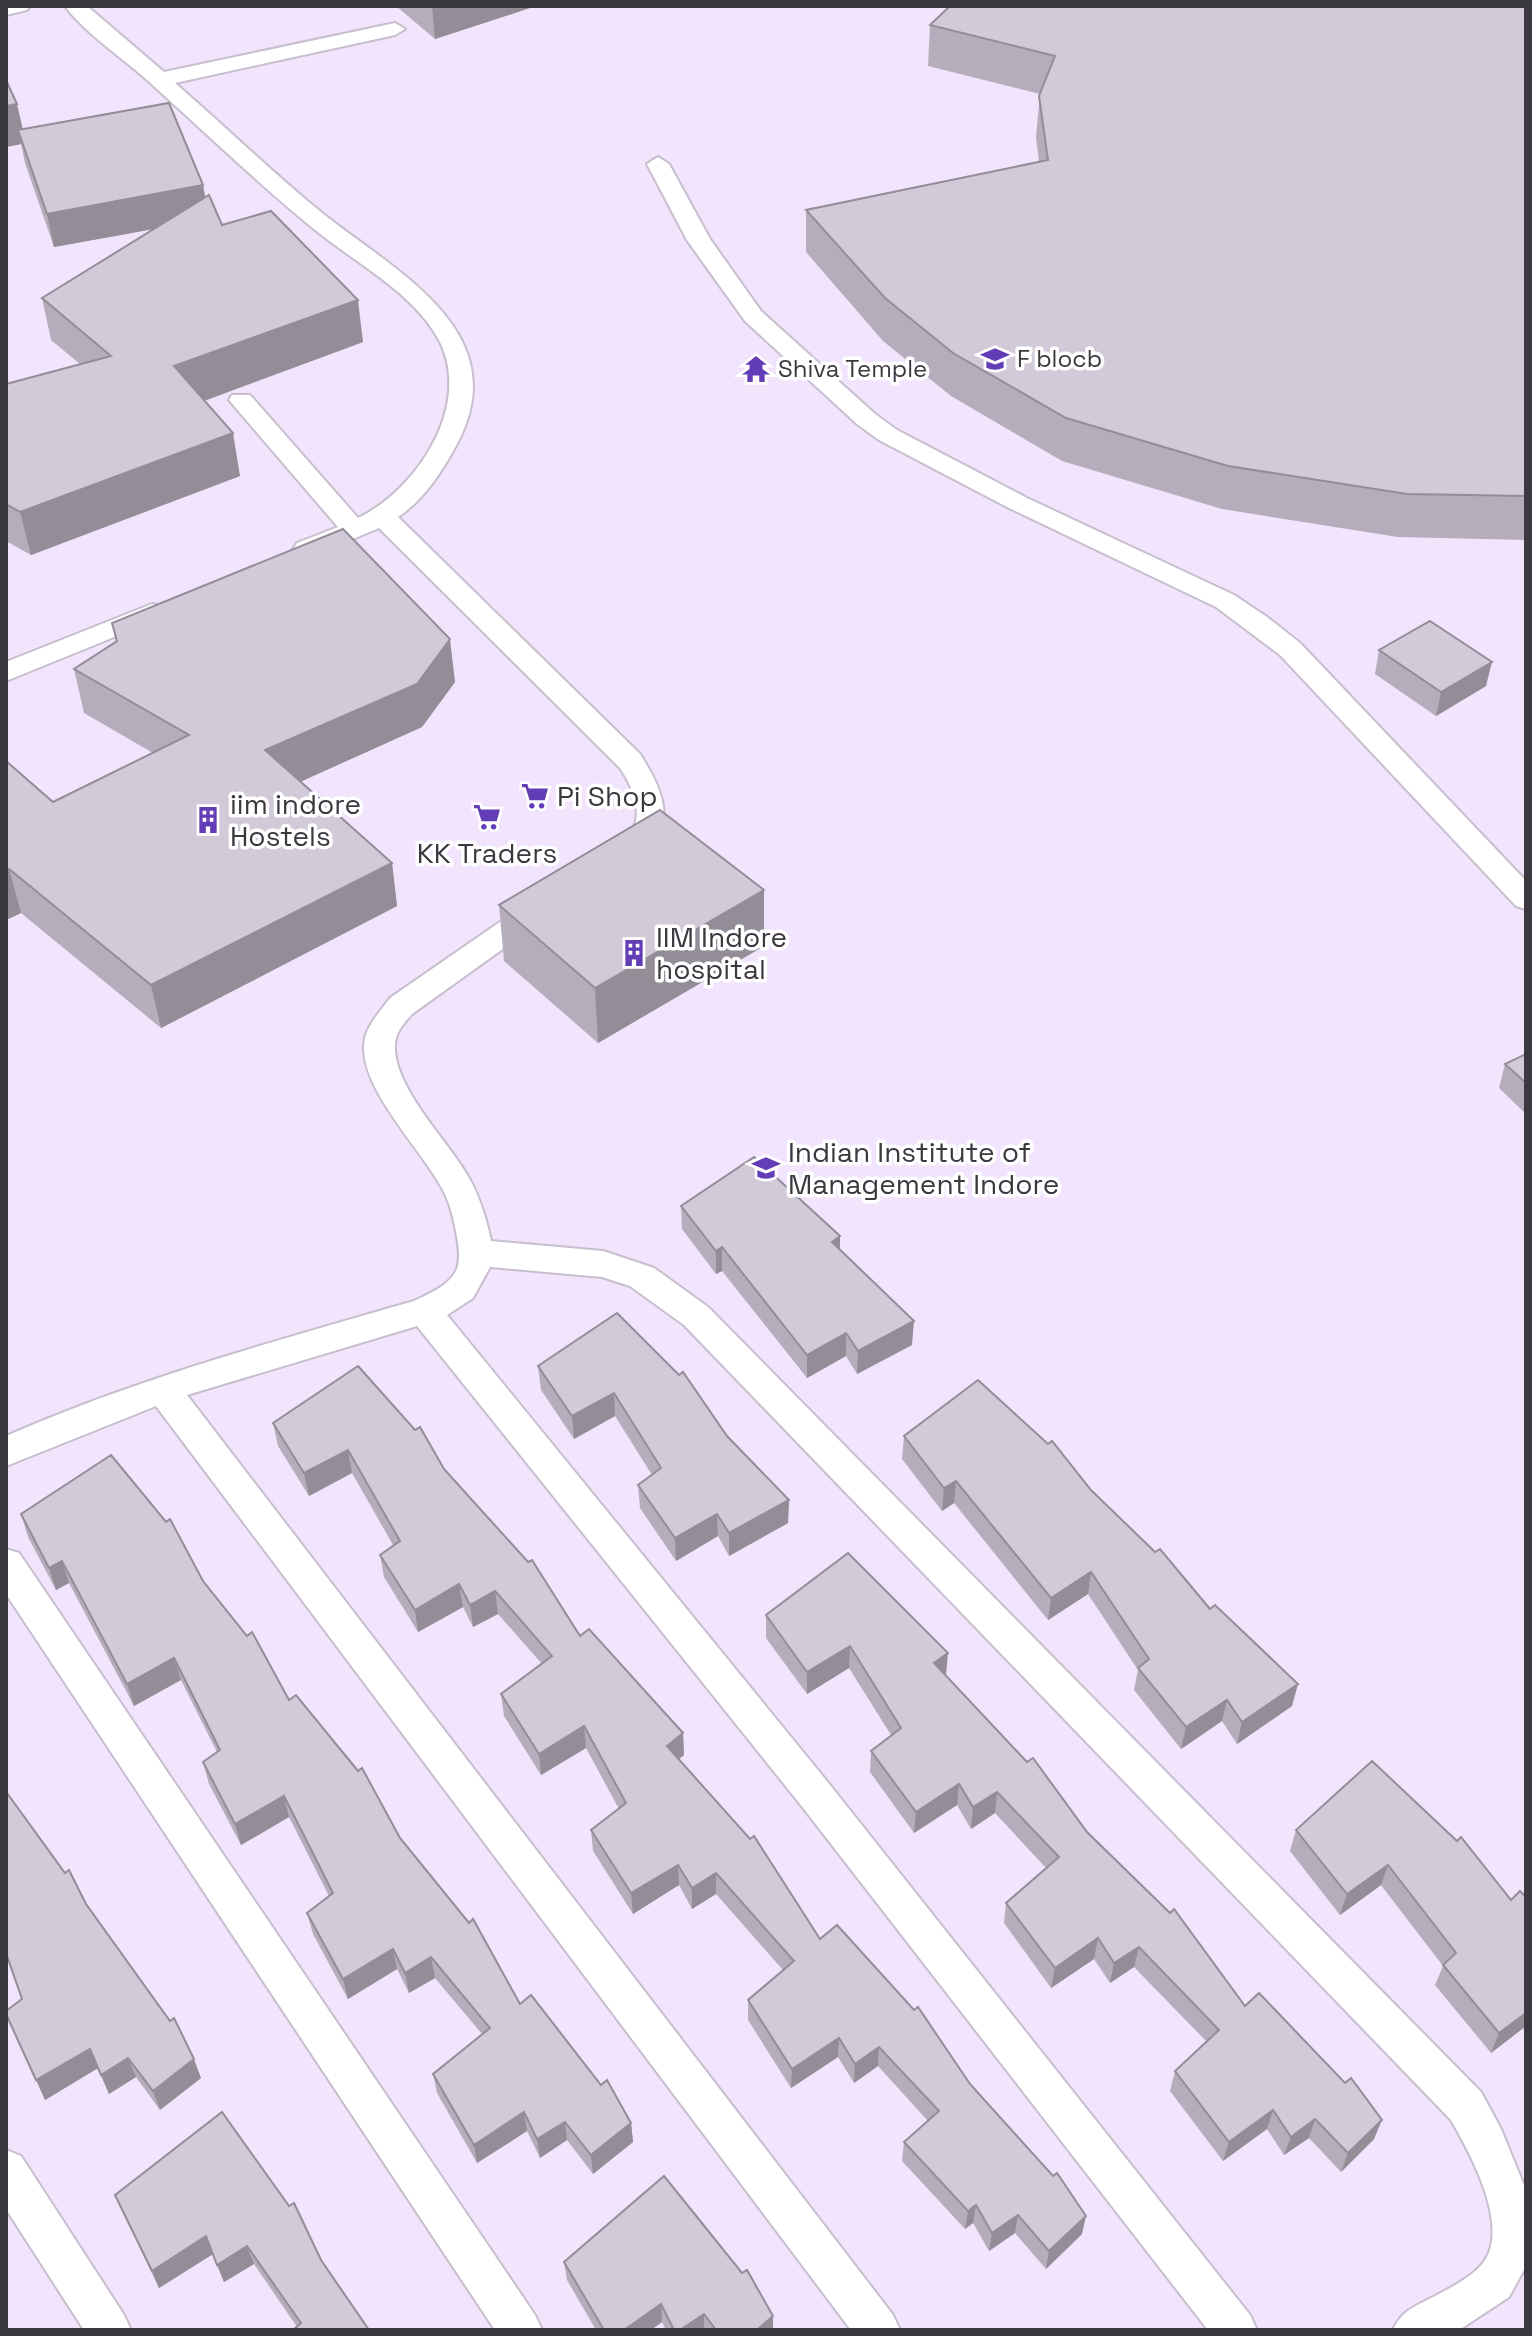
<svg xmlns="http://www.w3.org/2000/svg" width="1532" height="2336" viewBox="0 0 1532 2336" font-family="'Space Grotesk',sans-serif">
	<rect width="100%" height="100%" fill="#f8f1fe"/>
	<!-- built -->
	<rect fill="#f1e4fc" x="6" y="6" width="1520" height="2324"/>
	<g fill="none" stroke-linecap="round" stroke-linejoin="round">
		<!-- lane casing -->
		<g stroke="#c7bece" stroke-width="4">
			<g id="lane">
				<polygon points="6,6 30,6 27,10 6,15"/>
				<path d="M65 6H87L164 72 395 23 405 29 395 35 175 83C222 124 268 168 316 208 388 268 517 328 458 442 443 470 425 499 398 517L640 754C659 784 679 822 646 850 637 859 630 860 618 857L614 850C618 842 627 838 632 831 644 811 631 784 620 768L379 528 315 555H297L293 549 297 543 338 527 229 400 232 395H250L358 518C416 490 472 407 440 342 415 293 355 263 314 229 256 182 202 129 146 79 121 57 84 32 65 6Z"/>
				<polygon points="658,157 669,164 710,239 761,311 875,414 897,430 1027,498 1234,595 1267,617 1300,643 1526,881 1526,909 1516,906 1280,655 1216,607 1009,508 879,440 857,424 745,321 687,240 647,164"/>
				<polygon points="152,604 161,606 165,612 161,618 6,681 6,662"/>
				<path d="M536 901 546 904 551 911 546 918 412 1014C404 1023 395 1033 395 1045 393 1086 445 1138 466 1173 479 1194 486 1217 491 1241L603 1251 654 1268 708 1307 1481 2092 1501 2129 1525 2188 1526 2266 1509 2297 1459 2330H1393C1402 2310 1416 2306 1435 2296 1452 2287 1479 2274 1488 2255 1505 2217 1470 2153 1451 2120L684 1325 630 1286 602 1277 490 1267 473 1298 447 1315 830 1785 1250 2315 1257 2330H1208L804 1809 417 1326 187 1395 893 2315 900 2330H851L156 1406 6 1466V1436C138 1378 276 1341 414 1301 428 1294 446 1287 455 1273 461 1263 459 1248 457 1237 454 1221 451 1205 443 1190 423 1151 362 1091 364 1046 364 1028 380 1012 390 998L526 904Z"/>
				<polygon points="6,1549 19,1553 535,2315 542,2330 495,2330 6,1594"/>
				<polygon points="6,2150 21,2156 124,2315 131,2330 84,2330 6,2209"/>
			</g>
		</g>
		<!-- lane -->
		<use href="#lane" fill="#fff" fill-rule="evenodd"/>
	</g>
	<!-- wall -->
	<g fill="#b5adbb">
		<polygon points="396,6 536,6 435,39"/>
		<polygon points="1526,6 1526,540 1398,537 1222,509 1062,461 951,396 883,341 806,252 806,210 1039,162 1036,137 1040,94 928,66 930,25"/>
		<polygon points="6,80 22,129 203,185 205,198 222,225 363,342 204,401 240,476 31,555 6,541 6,384 80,364 51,340 42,298 154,229 54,247 25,163 21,144 6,147"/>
		<polygon points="112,623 455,682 422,727 300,782 392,863 397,906 161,1028 21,913 6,920 6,761 53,802 153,753 84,713 74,669 116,642"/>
		<polygon points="1379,650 1486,686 1436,716 1375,674"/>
		<polygon points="764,890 764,946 598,1043 504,961 499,905"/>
		<polygon points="1526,1054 1526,1114 1499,1088 1505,1064"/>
		<polygon points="681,1206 840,1236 840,1250 912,1345 857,1374 846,1356 807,1378 722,1271 716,1274 682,1229"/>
		<polygon points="538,1366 727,1436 789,1500 788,1523 729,1556 718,1536 676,1561 640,1508 638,1485 652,1475 615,1416 574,1439 541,1390"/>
		<polygon points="273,1423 444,1469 580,1636 683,1733 684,1755 679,1759 820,1939 970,2084 1082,2234 1046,2269 1015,2233 989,2251 973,2223 965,2229 902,2161 904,2142 928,2121 878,2066 854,2083 838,2057 791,2088 748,2020 748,2000 783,1970 716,1894 692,1909 679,1885 633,1914 593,1851 591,1830 619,1809 586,1748 541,1775 504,1716 501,1694 542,1664 498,1614 473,1627 463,1607 418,1632 384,1577 380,1555 393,1545 352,1473 309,1496 278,1446"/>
		<polygon points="904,1436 1091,1490 1210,1609 1292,1706 1237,1744 1222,1721 1181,1749 1134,1690 1138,1670 1088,1594 1048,1620 954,1503 942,1511 902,1459"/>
		<polygon points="21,1514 203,1581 289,1700 400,1838 520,2004 601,2085 631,2123 633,2142 593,2174 567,2140 540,2158 527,2131 477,2163 437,2093 433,2074 482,2034 435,1978 409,1993 397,1969 348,1999 313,1934 307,1913 329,1896 289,1817 241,1845 209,1784 203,1762 217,1752 181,1680 134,1706 69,1583 56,1590 28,1537"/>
		<polygon points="766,1615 945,1675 1245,2006 1374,2139 1341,2172 1309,2138 1284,2155 1267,2129 1223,2161 1170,2091 1175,2071 1207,2042 1134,1967 1110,1983 1094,1959 1051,1988 1004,1923 1006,1903 1046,1868 995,1813 971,1829 957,1805 914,1833 870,1772 871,1751 891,1735 849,1668 807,1694 766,1638"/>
		<polygon points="1296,1830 1511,1900 1526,2026 1491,2053 1435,1985 1443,1966 1381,1885 1340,1915 1290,1851"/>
		<polygon points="86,1904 201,2078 160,2110 136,2077 109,2094 98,2068 45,2100 22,1999"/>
		<polygon points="115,2195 321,2260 369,2330 297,2327 254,2264 224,2282 213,2254 159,2288"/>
		<polygon points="564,2262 773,2316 773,2330 666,2330 662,2322 651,2330 596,2330 567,2280"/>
	</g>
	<!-- shaded-wall -->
	<g fill="#938d98">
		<polygon points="432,6 536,6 435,39"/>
		<polygon points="17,104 26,143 18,130 21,144 6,147 6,106"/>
		<polygon points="203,185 209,219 54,247 47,214"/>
		<polygon points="358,300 363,342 182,409 174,366"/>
		<polygon points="233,433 240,476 31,555 20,512"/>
		<polygon points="450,639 455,682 422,727 273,794 265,750"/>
		<polygon points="1492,662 1486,686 1436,716 1441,692"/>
		<polygon points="392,863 397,906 161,1028 151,985"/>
		<polygon points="9,869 21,913 6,920 6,871"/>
		<polygon points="764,890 764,946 598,1043 595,988"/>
		<polygon points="840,1236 840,1260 832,1242"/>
		<polygon points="722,1247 722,1271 716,1274 716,1251"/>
		<polygon points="914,1321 912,1345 857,1374 858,1351"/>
		<polygon points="846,1333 846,1356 807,1378 807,1355"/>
		<polygon points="614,1393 615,1416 574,1439 572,1416"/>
		<polygon points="348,1450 352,1473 309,1496 304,1473"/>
		<polygon points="956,1481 954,1503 942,1511 944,1488"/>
		<polygon points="789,1500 788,1523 729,1556 729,1533"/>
		<polygon points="717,1514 718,1536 676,1561 675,1538"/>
		<polygon points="62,1561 69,1583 56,1590 49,1568"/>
		<polygon points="1091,1572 1088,1594 1048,1620 1051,1598"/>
		<polygon points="459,1584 463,1607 418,1632 415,1610"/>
		<polygon points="495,1591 498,1614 473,1627 470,1605"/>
		<polygon points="850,1646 849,1668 807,1694 807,1672"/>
		<polygon points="948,1653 946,1675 934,1663"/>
		<polygon points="174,1658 181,1680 134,1706 127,1684"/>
		<polygon points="1298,1684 1292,1706 1237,1744 1242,1722"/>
		<polygon points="1227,1700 1222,1721 1181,1749 1186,1727"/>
		<polygon points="584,1726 586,1748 541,1775 539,1754"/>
		<polygon points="683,1733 684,1755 668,1768 667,1746"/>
		<polygon points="959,1784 957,1805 914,1833 916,1812"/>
		<polygon points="997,1792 995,1813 971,1829 973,1807"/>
		<polygon points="284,1796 289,1817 241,1845 235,1824"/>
		<polygon points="678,1865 679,1885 633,1914 631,1893"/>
		<polygon points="1388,1865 1381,1885 1340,1915 1347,1894"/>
		<polygon points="716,1873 716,1894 692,1909 692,1888"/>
		<polygon points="1098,1938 1094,1959 1051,1988 1055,1968"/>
		<polygon points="1139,1947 1134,1967 1110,1983 1114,1963"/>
		<polygon points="393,1949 397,1969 348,1999 343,1979"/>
		<polygon points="431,1957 435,1978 409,1993 405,1973"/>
		<polygon points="1526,2013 1526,2026 1491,2053 1499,2033"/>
		<polygon points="839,2038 838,2057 791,2088 792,2069"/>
		<polygon points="879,2047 878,2066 854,2083 855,2064"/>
		<polygon points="90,2049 98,2068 45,2100 36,2080"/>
		<polygon points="128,2058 136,2077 109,2094 101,2075"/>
		<polygon points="194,2059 201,2078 160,2110 153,2091"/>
		<polygon points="1273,2110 1267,2129 1223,2161 1229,2142"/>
		<polygon points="524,2112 527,2131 477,2163 474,2145"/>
		<polygon points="1315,2119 1309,2138 1284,2155 1291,2137"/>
		<polygon points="1382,2120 1374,2139 1341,2172 1348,2153"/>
		<polygon points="565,2122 567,2140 540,2158 537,2139"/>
		<polygon points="631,2123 633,2142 593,2174 591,2155"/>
		<polygon points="976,2205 973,2223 965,2229 968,2211"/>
		<polygon points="1018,2215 1015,2233 989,2251 992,2233"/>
		<polygon points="1086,2216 1082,2234 1046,2269 1049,2251"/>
		<polygon points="206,2236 213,2254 159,2288 152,2271"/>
		<polygon points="247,2246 254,2264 224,2282 217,2265"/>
		<polygon points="661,2304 662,2322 651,2330 624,2330"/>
		<polygon points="704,2314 704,2330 680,2330"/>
		<polygon points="773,2316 773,2330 757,2330"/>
	</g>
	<!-- building -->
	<g fill="#d2c9d9" stroke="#938d98" stroke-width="2">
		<polygon points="950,6 1526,6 1526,496 1407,494 1228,466 1066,418 953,353 885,298 806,210 1048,160 1039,96 1055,56 930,25"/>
		<polygon points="6,80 17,104 6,106"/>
		<polygon points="169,103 203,185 47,214 18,130"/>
		<polygon points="209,195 222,225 271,211 358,300 174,366 233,433 20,512 6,504 6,384 111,356 42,298"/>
		<polygon points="343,529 450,639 417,684 265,750 392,863 151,985 9,869 6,871 6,761 53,802 189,735 74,669 117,641 112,623"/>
		<polygon points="1430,621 1492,662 1441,692 1379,650"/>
		<polygon points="660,810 764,890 595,988 499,905"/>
		<polygon points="1526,1054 1526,1083 1505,1064"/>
		<polygon points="754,1157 840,1236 832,1242 914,1321 858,1351 846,1333 807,1355 722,1247 716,1251 681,1206"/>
		<polygon points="617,1313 679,1375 683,1372 727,1436 789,1500 729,1533 717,1514 675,1538 638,1485 661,1468 614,1393 572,1416 538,1366"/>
		<polygon points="358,1366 415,1430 420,1427 444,1469 528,1562 532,1560 580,1636 589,1629 683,1733 667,1746 750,1839 754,1836 820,1939 837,1925 914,2010 918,2007 970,2084 1053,2176 1057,2173 1086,2216 1049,2251 1018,2215 992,2233 976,2205 968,2211 904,2142 939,2111 879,2047 855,2064 839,2038 792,2069 748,2000 794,1961 716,1873 692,1888 678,1865 631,1893 591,1830 626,1803 584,1726 539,1754 501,1694 552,1656 495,1591 470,1605 459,1584 415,1610 380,1555 400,1541 348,1450 304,1473 273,1423"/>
		<polygon points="978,1380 1048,1444 1052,1441 1091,1490 1155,1552 1160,1549 1210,1609 1215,1605 1298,1684 1242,1722 1227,1700 1186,1727 1138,1668 1149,1659 1091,1572 1051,1598 956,1481 944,1488 904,1436"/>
		<polygon points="111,1455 166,1522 170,1519 203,1581 247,1636 252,1632 289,1700 296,1695 358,1771 362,1768 400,1838 469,1923 473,1919 520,2004 531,1995 601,2085 607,2080 631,2123 591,2155 565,2122 537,2139 524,2112 474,2145 433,2074 490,2028 431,1957 405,1973 393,1949 343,1979 307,1913 333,1893 284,1796 235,1824 203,1762 220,1750 174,1658 127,1684 62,1561 49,1568 21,1514"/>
		<polygon points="848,1553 948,1653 934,1663 1027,1762 1033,1758 1087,1832 1170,1913 1174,1909 1245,2006 1259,1993 1345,2083 1351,2078 1382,2120 1348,2153 1315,2119 1291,2137 1273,2110 1229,2142 1175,2071 1219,2030 1139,1947 1114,1963 1098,1938 1055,1968 1006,1903 1059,1857 997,1792 973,1807 959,1784 916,1812 871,1751 901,1728 850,1646 807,1672 766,1615"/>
		<polygon points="1372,1761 1457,1841 1461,1837 1511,1900 1520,1891 1526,1897 1526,2013 1499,2033 1443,1965 1456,1953 1388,1865 1347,1894 1296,1830"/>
		<polygon points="7,1793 65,1873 69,1870 86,1904 170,2021 174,2018 194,2059 153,2091 128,2058 101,2075 90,2049 36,2080 6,2014 6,2011 22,1999 6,1953 6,1794"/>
		<polygon points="222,2112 289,2206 294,2203 321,2260 369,2330 293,2330 301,2323 247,2246 217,2265 206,2236 152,2271 115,2195"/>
		<polygon points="664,2176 742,2273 747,2270 773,2316 757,2330 716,2330 704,2314 680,2330 674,2330 661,2304 624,2330 604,2330 564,2262"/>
	</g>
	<!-- icons -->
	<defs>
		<g id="university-bare" transform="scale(2.16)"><path d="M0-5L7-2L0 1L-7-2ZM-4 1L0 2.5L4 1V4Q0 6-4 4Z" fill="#633db5" stroke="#fff" stroke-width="2.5" paint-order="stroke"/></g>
		<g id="temple-bare" transform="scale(2.16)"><path d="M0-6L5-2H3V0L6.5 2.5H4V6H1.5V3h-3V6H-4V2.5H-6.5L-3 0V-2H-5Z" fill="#633db5" stroke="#fff" stroke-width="2.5" paint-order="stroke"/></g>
		<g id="supermarket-bare" transform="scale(2.16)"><path d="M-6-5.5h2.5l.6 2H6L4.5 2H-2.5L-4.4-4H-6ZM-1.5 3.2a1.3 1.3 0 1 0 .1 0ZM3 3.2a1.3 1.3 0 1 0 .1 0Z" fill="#633db5" stroke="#fff" stroke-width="2.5" paint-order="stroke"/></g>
		<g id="building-bare" transform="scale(2.16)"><path d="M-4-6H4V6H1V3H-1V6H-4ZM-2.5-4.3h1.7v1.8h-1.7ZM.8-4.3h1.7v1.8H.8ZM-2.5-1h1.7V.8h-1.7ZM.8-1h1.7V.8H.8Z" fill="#633db5" stroke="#fff" stroke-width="2.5" paint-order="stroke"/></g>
	</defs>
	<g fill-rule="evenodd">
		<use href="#university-bare" x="995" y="359"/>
		<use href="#temple-bare" x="756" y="369"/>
		<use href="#supermarket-bare" x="535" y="796"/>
		<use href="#supermarket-bare" x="487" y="817"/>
		<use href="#building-bare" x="208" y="820"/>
		<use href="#building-bare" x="634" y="953"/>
		<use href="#university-bare" x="766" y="1168"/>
	</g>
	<g text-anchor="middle" stroke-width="7" stroke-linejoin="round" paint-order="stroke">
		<!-- far-poi labels -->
		<g font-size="24" fill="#3c383f" stroke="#fff" text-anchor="start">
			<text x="1017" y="367">F blocb</text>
			<text x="778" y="377">Shiva Temple</text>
		</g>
		<!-- poi labels -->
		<g font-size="28" fill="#3c383f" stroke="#fff" text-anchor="start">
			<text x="557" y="806">Pi Shop</text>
			<text x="230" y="814">iim indore<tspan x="230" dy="32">Hostels</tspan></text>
			<text x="487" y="863" text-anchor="middle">KK Traders</text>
			<text x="656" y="947">IIM Indore<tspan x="656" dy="32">hospital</tspan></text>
			<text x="788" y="1162">Indian Institute of<tspan x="788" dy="32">Management Indore</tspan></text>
		</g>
	</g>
	<!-- border -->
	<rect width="1532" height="2336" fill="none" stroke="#3c383f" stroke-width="16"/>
</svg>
